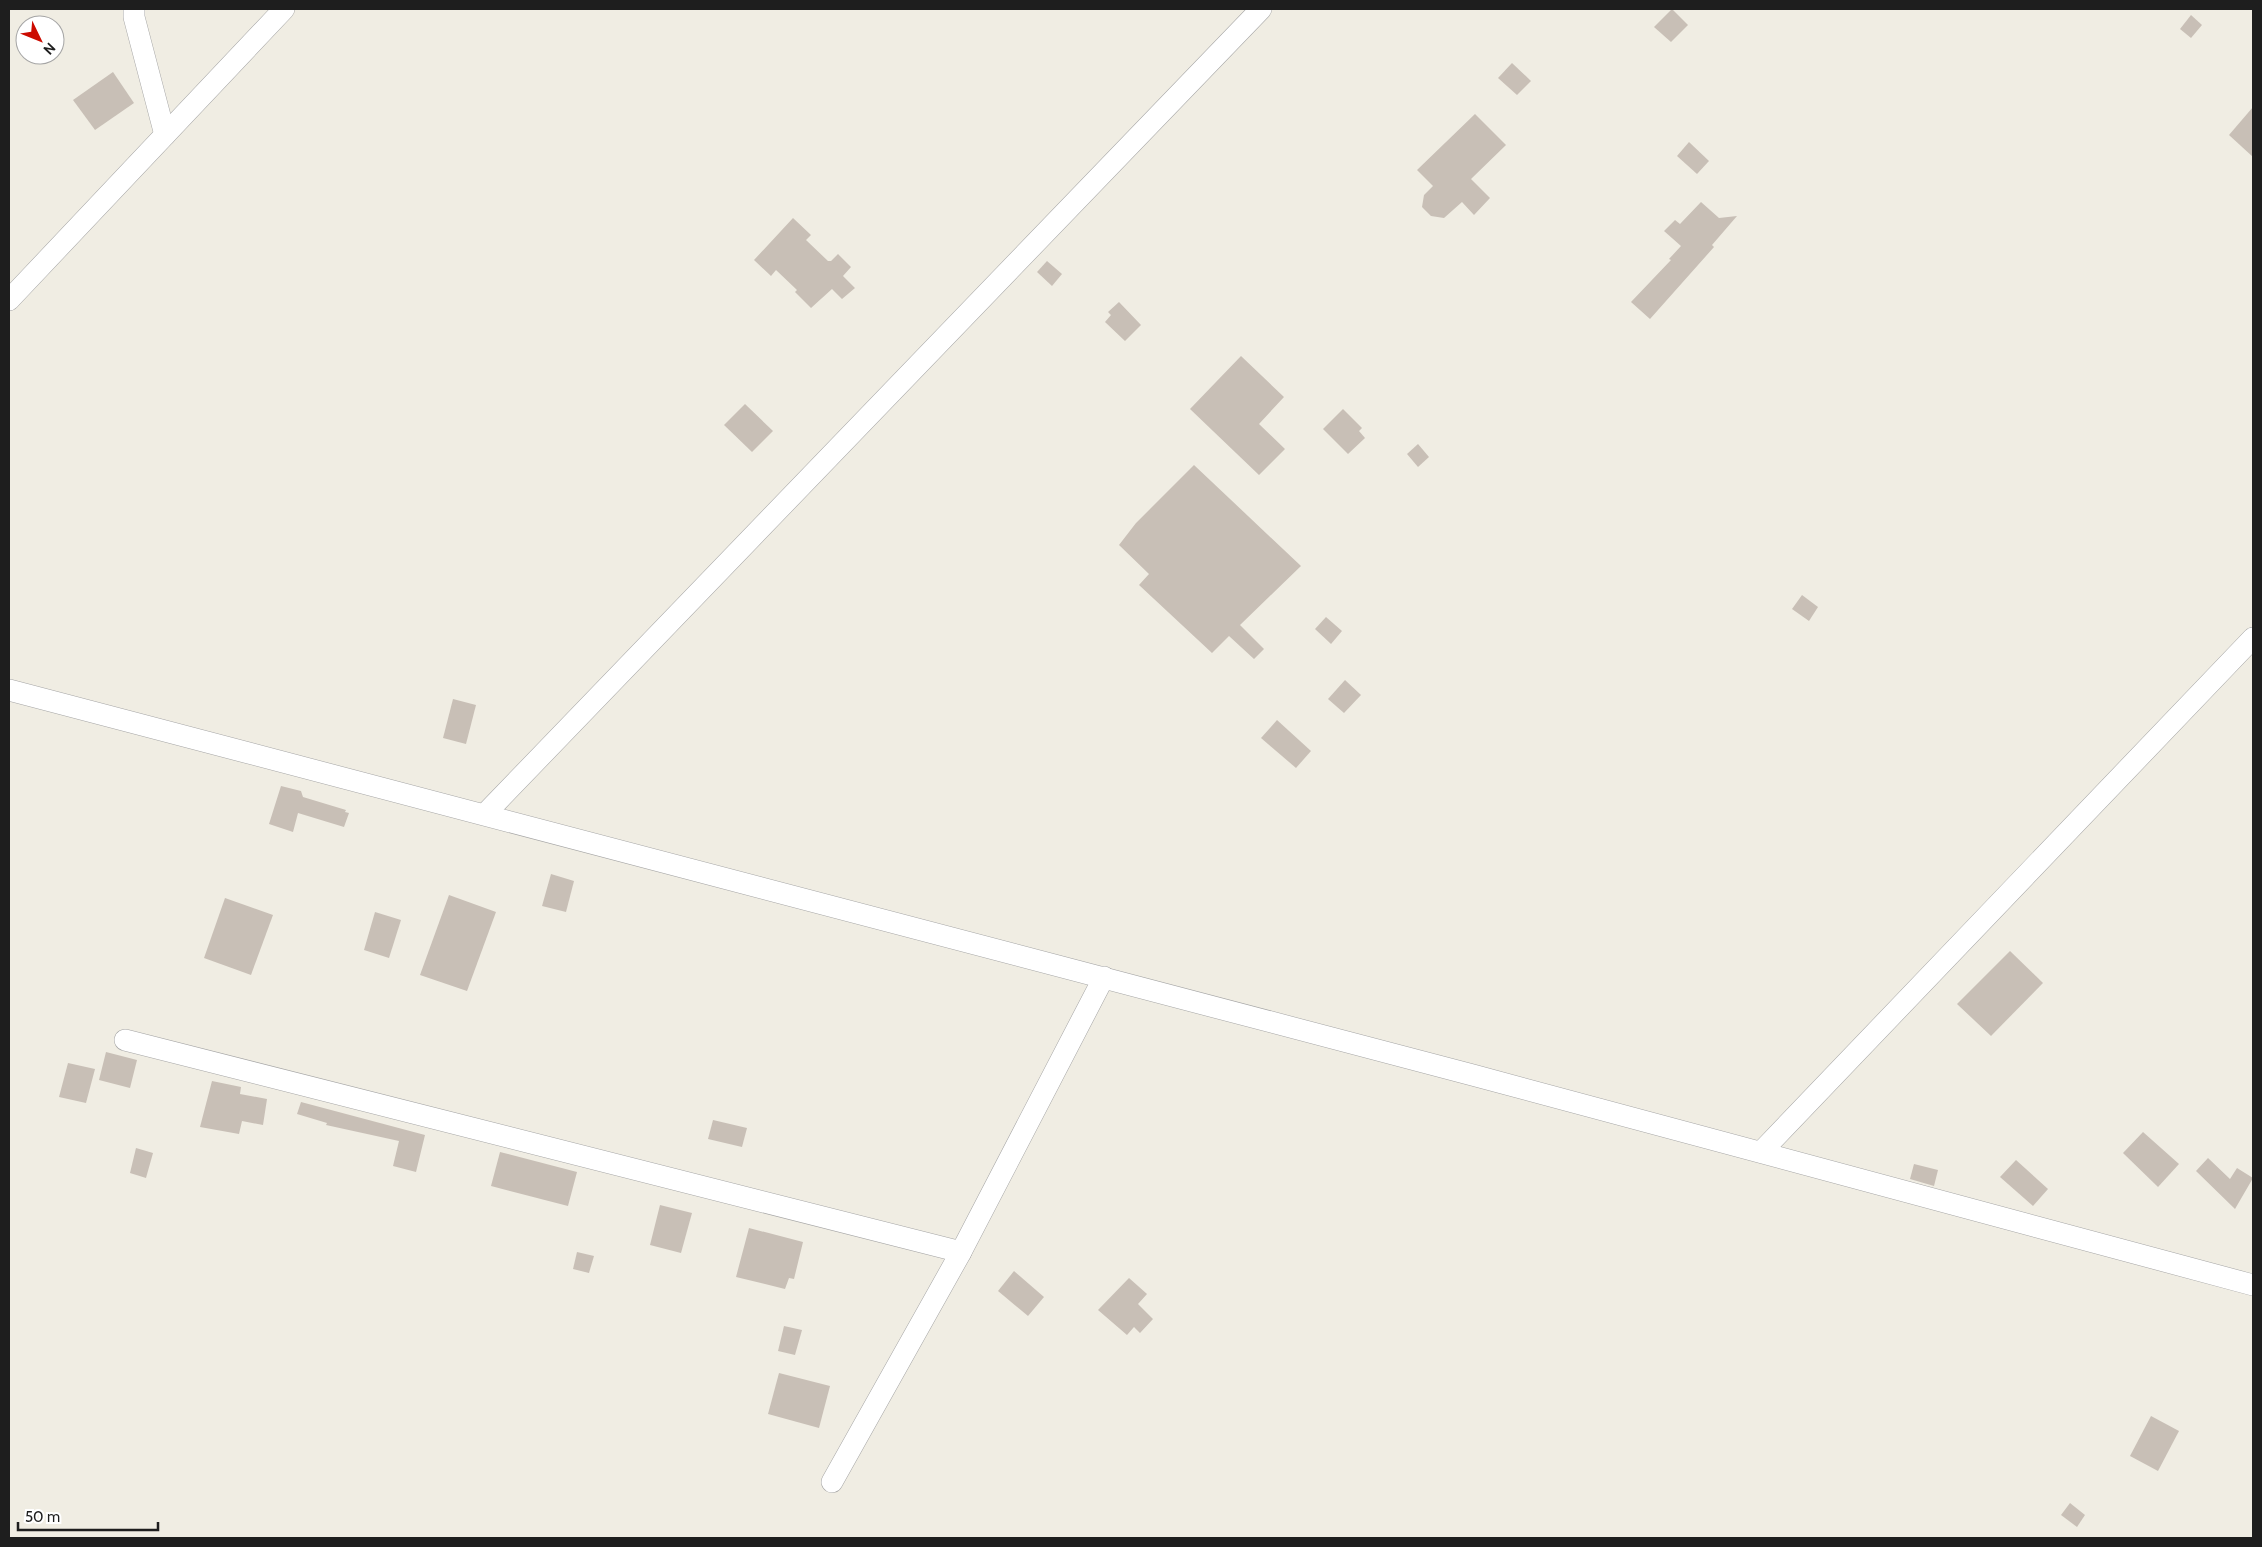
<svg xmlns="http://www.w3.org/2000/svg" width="2262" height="1547" viewBox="0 0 2262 1547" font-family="Cabin,sans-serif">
	<rect width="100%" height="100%" fill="#f0ede3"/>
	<!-- building -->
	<g fill="#c8bfb6">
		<polygon points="1672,9 1688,25 1671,42 1654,27"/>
		<polygon points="2191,15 2202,25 2191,38 2180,29"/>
		<polygon points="1512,63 1531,81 1517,95 1498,78"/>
		<polygon points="113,72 134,103 95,130 73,100"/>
		<polygon points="2253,107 2253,157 2229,135"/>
		<polygon points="1475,114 1506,145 1471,179 1490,198 1474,215 1462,202 1444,218 1431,216 1422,207 1424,195 1433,186 1417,170"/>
		<polygon points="1689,142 1709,161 1697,174 1677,156"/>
		<polygon points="1701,202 1719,218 1737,216 1712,245 1714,247 1650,319 1631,302 1671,260 1669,259 1681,246 1664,231 1675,220 1680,224"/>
		<polygon points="793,218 811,235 806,240 828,261 831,261 838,254 851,267 843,276 855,288 842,299 832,289 811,308 795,292 797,290 776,270 771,276 754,260"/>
		<polygon points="1047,261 1062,274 1052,286 1037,272"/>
		<polygon points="1119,302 1141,325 1125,341 1105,322 1111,315 1108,312"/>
		<polygon points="1241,356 1284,397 1259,424 1285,449 1259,475 1190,409"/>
		<polygon points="745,404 773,431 752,452 724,425"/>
		<polygon points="1343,409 1362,428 1359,431 1365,438 1348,454 1323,429"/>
		<polygon points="1418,444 1429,457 1418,467 1407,454"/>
		<polygon points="1194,465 1301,566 1240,625 1264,649 1254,659 1229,636 1212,653 1139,585 1149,574 1119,545 1136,523"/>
		<polygon points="1802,595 1818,607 1809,621 1792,609"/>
		<polygon points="1326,617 1342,631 1331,644 1315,629"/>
		<polygon points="1345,680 1361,695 1344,713 1328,699"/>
		<polygon points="453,699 476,705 466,744 443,738"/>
		<polygon points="1277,720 1311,751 1296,768 1261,738"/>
		<polygon points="281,786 301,791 303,797 346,810 345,812 349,813 344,827 298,813 293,832 269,824"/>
		<polygon points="551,874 574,881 566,912 542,906"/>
		<polygon points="449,895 496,912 467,991 420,975"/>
		<polygon points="225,898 273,915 251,975 204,958"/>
		<polygon points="375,912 401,920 389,958 364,950"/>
		<polygon points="2010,951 2043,983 1991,1036 1957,1004"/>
		<polygon points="106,1052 137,1060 130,1088 99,1080"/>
		<polygon points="68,1063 95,1069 86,1103 59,1097"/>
		<polygon points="212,1081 241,1087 240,1094 267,1099 263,1125 242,1121 239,1134 200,1127"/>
		<polygon points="301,1102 425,1135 416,1172 393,1166 399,1141 326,1125 327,1123 297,1114"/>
		<polygon points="713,1120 747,1128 742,1147 708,1139"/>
		<polygon points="2143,1132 2179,1164 2158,1187 2123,1153"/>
		<polygon points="136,1148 153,1153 146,1178 130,1173"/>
		<polygon points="500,1152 577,1172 568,1206 491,1186"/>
		<polygon points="2208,1158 2230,1179 2237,1168 2253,1178 2235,1209 2196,1171"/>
		<polygon points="2016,1160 2048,1189 2033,1206 2000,1177"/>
		<polygon points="1914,1164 1938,1170 1934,1186 1910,1179"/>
		<polygon points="660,1205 692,1213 681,1253 650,1245"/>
		<polygon points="749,1228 803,1242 794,1279 789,1278 785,1289 736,1277"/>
		<polygon points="577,1252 594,1256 589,1273 573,1269"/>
		<polygon points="1014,1271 1044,1297 1028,1316 998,1291"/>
		<polygon points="1129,1278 1147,1294 1138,1304 1153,1319 1140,1333 1134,1327 1127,1335 1098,1310"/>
		<polygon points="784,1326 802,1330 795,1355 778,1351"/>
		<polygon points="779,1373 830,1386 819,1428 768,1414"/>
		<polygon points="2151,1416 2179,1431 2158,1471 2130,1456"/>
		<polygon points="2070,1503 2085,1515 2077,1527 2061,1515"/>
	</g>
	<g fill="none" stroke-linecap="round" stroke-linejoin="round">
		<!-- minor casing -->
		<g stroke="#a5a5a5" stroke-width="22">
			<g id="minor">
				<polyline points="134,9 134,17 165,135"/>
				<polyline points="9,300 284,9"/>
				<path d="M9 690C758 883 1506 1083 2253 1285"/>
				<polyline points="486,813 1261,9"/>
				<polyline points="125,1040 961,1252"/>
				<polyline points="1761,1152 2253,638"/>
				<polyline points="832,1482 961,1252 1104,977"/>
			</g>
		</g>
		<!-- minor -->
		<use href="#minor" stroke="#fff" stroke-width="21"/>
	</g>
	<!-- border -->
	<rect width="2262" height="1547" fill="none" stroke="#1e1e1e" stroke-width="20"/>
	<!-- north arrow -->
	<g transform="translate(40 40) rotate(133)"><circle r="24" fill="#ffffff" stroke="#a5a5a5"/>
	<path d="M0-4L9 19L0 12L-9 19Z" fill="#cc0b00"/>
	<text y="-8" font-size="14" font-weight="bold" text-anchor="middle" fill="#1e1e1e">N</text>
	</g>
	<!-- scale -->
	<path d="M18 1522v8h140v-8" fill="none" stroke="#1e1e1e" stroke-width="2.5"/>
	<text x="25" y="1522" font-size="15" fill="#1e1e1e" stroke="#ffffff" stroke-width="4" paint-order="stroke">50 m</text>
</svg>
